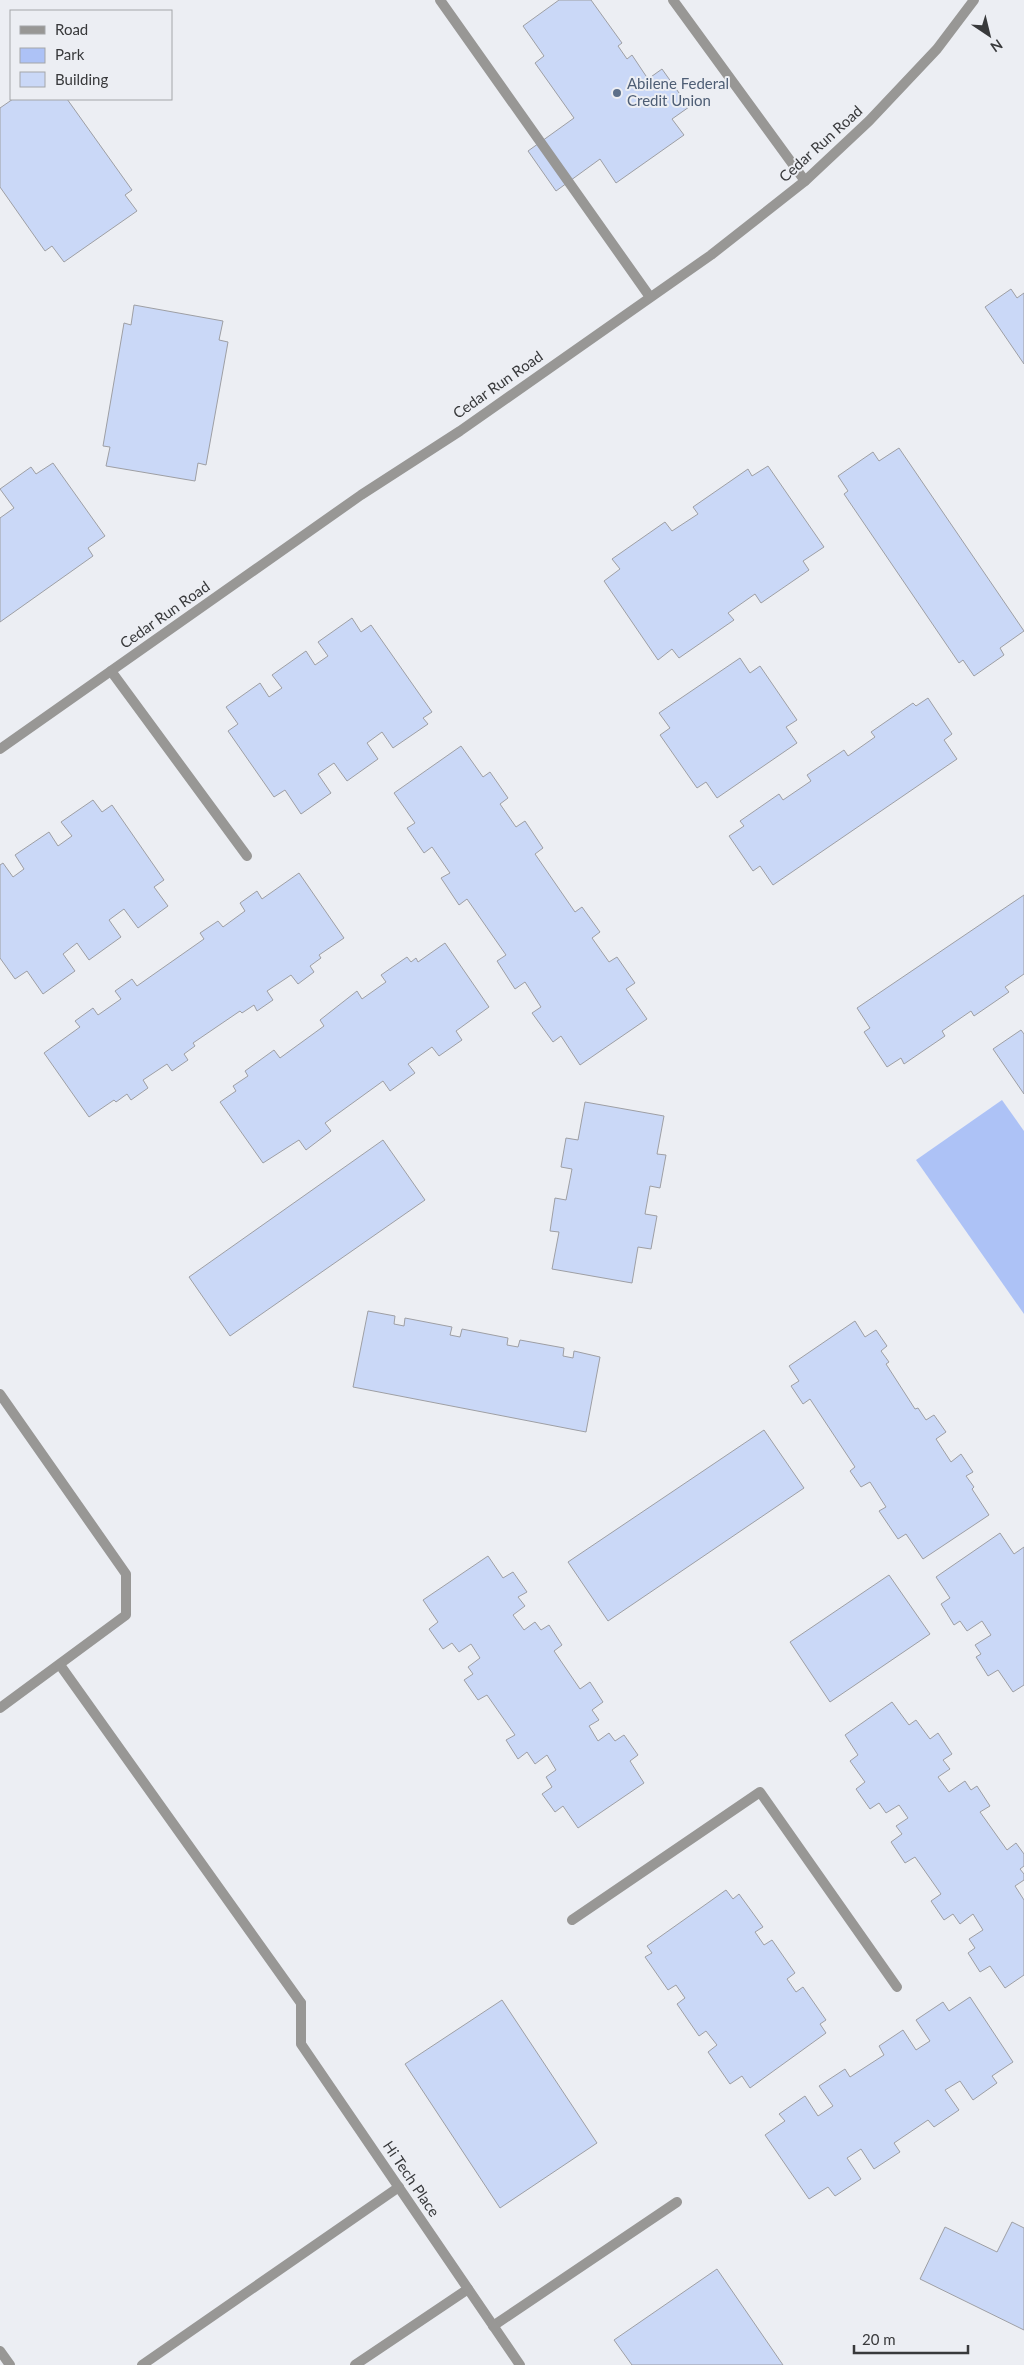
<svg xmlns="http://www.w3.org/2000/svg" width="1024" height="2365" viewBox="0 0 1024 2365" font-family="Lato,sans-serif">
	<rect width="100%" height="100%" fill="#eceef3"/>
	<!-- green -->
	<polygon fill="#adc2f6" points="1002,1100 1024,1131 1024,1314 916,1160"/>
	<!-- building -->
	<g fill="#cad8f7" stroke="#9e9fa4">
		<polygon points="559,0 591,0 622,43 618,46 627,59 632,55 648,79 662,69 689,107 672,119 684,135 616,183 600,159 556,191 528,151 574,118 535,63 544,56 523,26"/>
		<polygon points="13,99 67,99 132,190 125,195 137,211 64,262 52,246 45,251 0,187 0,108"/>
		<polygon points="1011,289 1017,298 1024,293 1024,364 985,307"/>
		<polygon points="134,305 223,321 219,340 228,342 206,465 198,463 195,481 106,466 110,447 103,446 124,323 131,325"/>
		<polygon points="899,448 1024,631 1000,648 1004,655 974,676 963,660 959,663 844,494 848,491 838,476 873,452 879,461"/>
		<polygon points="53,463 105,536 88,548 93,556 0,622 0,518 14,508 0,489 31,467 36,474"/>
		<polygon points="768,466 824,547 803,561 809,570 761,603 755,594 728,613 734,620 679,658 672,649 658,660 604,581 620,569 612,559 665,522 672,531 698,514 693,507 748,469 752,476"/>
		<polygon points="352,618 361,632 371,625 432,712 423,718 428,724 393,748 382,732 367,743 378,759 347,781 334,763 318,774 331,793 301,814 285,790 274,797 228,731 238,724 226,707 260,683 269,697 282,688 272,675 306,651 315,665 328,656 318,642"/>
		<polygon points="740,658 750,673 760,666 797,720 786,727 797,743 717,798 706,782 697,788 660,735 670,728 659,713"/>
		<polygon points="928,698 952,734 944,740 957,759 773,885 760,866 753,871 729,836 744,826 740,821 779,794 783,800 811,781 807,775 844,750 848,756 875,737 871,732 913,703 916,706"/>
		<polygon points="461,746 483,777 490,772 508,798 500,804 516,827 525,821 543,848 535,854 575,912 582,907 600,932 592,938 609,962 617,957 635,983 626,989 647,1019 580,1065 561,1036 553,1042 532,1013 541,1007 525,982 515,989 497,961 506,955 467,899 459,905 441,878 450,873 432,847 424,853 407,828 415,823 394,793"/>
		<polygon points="93,800 102,812 112,805 164,880 154,887 168,906 138,928 124,909 109,920 121,937 89,960 77,943 63,954 75,971 43,994 27,971 15,979 0,958 0,865 3,863 13,877 24,869 15,855 49,832 58,846 72,836 61,822"/>
		<polygon points="299,873 344,938 319,955 321,958 310,966 314,972 298,984 291,975 267,991 273,1000 257,1011 254,1005 242,1013 240,1011 193,1043 195,1046 184,1054 188,1060 172,1071 167,1064 143,1080 148,1088 131,1100 127,1094 116,1102 114,1100 89,1117 44,1053 80,1027 75,1021 93,1008 98,1015 121,999 115,991 132,979 137,986 204,939 200,933 218,921 223,927 245,911 240,903 257,891 262,899"/>
		<polygon points="1024,895 1024,974 1005,987 1009,992 974,1016 971,1011 942,1031 945,1036 904,1064 901,1058 887,1067 864,1032 870,1028 857,1008"/>
		<polygon points="445,943 489,1007 456,1031 462,1040 439,1056 432,1047 408,1064 415,1073 390,1091 383,1081 325,1123 331,1131 306,1150 299,1140 263,1163 220,1102 236,1091 233,1086 248,1076 245,1071 274,1050 280,1058 324,1026 320,1020 357,991 362,999 386,982 381,975 407,957 411,962 416,958 418,962"/>
		<polygon points="1021,1030 1024,1034 1024,1094 993,1049"/>
		<polygon points="585,1102 664,1116 657,1154 666,1155 660,1188 650,1186 645,1214 657,1216 651,1249 638,1247 632,1283 552,1269 559,1232 550,1231 555,1198 566,1200 572,1169 561,1167 566,1138 578,1140"/>
		<polygon points="383,1140 425,1200 230,1336 189,1277"/>
		<polygon points="368,1311 395,1316 394,1324 404,1326 405,1318 452,1327 450,1335 460,1337 462,1329 508,1338 507,1345 518,1347 520,1340 564,1348 563,1356 573,1358 574,1351 600,1357 586,1432 353,1387"/>
		<polygon points="855,1321 865,1337 876,1330 887,1346 881,1351 889,1362 886,1364 915,1409 918,1408 926,1420 934,1415 946,1432 936,1439 951,1462 961,1454 973,1472 966,1476 974,1487 972,1489 989,1515 923,1559 906,1534 898,1539 879,1511 886,1507 870,1482 861,1487 850,1471 855,1467 810,1399 803,1404 791,1386 799,1381 789,1366"/>
		<polygon points="764,1430 804,1488 608,1621 568,1562"/>
		<polygon points="1000,1533 1014,1554 1024,1547 1024,1685 1013,1692 998,1670 988,1676 976,1657 981,1654 975,1645 991,1635 982,1621 967,1631 960,1621 954,1625 941,1604 950,1598 936,1577"/>
		<polygon points="488,1556 503,1578 513,1572 527,1592 518,1597 525,1606 513,1615 524,1630 535,1622 541,1630 549,1625 562,1645 554,1651 580,1689 590,1682 603,1702 592,1710 599,1720 589,1726 598,1741 609,1733 615,1741 624,1735 638,1755 630,1761 644,1783 578,1828 563,1806 555,1812 542,1794 552,1787 546,1777 556,1770 547,1755 535,1764 527,1752 518,1759 506,1740 515,1735 487,1695 478,1700 464,1680 473,1674 468,1667 480,1658 471,1644 459,1652 452,1643 443,1649 429,1629 438,1622 423,1600"/>
		<polygon points="889,1575 930,1634 830,1702 790,1642"/>
		<polygon points="892,1702 909,1725 916,1720 930,1739 938,1733 952,1754 943,1760 950,1769 938,1777 949,1792 965,1781 971,1790 977,1786 990,1806 980,1812 1007,1850 1016,1843 1024,1854 1024,1866 1020,1869 1024,1874 1024,1880 1015,1886 1024,1900 1024,1975 1005,1988 990,1966 980,1972 968,1953 975,1948 969,1939 983,1930 973,1914 960,1924 953,1914 944,1920 931,1901 941,1894 915,1857 905,1863 891,1842 902,1834 896,1826 908,1818 899,1805 886,1813 879,1803 870,1809 856,1789 865,1782 850,1761 858,1755 845,1735"/>
		<polygon points="726,1890 733,1899 739,1894 763,1927 755,1932 764,1945 772,1940 795,1973 787,1979 796,1992 803,1987 826,2020 820,2024 826,2033 750,2088 742,2076 730,2084 708,2052 717,2045 706,2031 699,2036 677,2004 685,1998 676,1985 668,1990 645,1957 652,1953 647,1946"/>
		<polygon points="970,1997 1013,2062 992,2076 997,2083 973,2100 960,2081 945,2090 959,2110 934,2127 928,2120 894,2143 900,2152 874,2169 861,2149 847,2158 861,2179 835,2196 828,2187 809,2199 765,2135 785,2121 779,2114 805,2096 818,2116 833,2106 819,2086 845,2069 850,2077 884,2055 879,2046 903,2030 916,2050 930,2041 916,2020 943,2002 949,2011"/>
		<polygon points="502,2000 597,2143 500,2208 405,2064"/>
		<polygon points="1012,2222 1024,2228 1024,2330 920,2279 945,2227 997,2252"/>
		<polygon points="717,2269 783,2365 632,2365 614,2340"/>
	</g>
	<g fill="none" stroke-linecap="round" stroke-linejoin="round">
		<!-- service -->
		<g stroke="#989795" stroke-width="10">
			<polyline points="440,0 650,297"/>
			<polyline points="673,0 805,181"/>
			<polyline points="111,671 247,856"/>
			<polyline points="0,1394 126,1574 126,1615 0,1708"/>
			<polyline points="60,1665 301,2003"/>
			<polyline points="572,1920 760,1792 897,1987"/>
			<polyline points="493,2326 677,2202"/>
			<polyline points="0,2351 10,2365"/>
			<polyline points="142,2365 399,2187"/>
			<polyline points="355,2365 468,2289"/>
		</g>
		<!-- minor -->
		<g stroke="#989795" stroke-width="10">
			<polyline points="0,749 361,495 460,431 711,255 805,181 869,121 937,49 974,0"/>
			<polyline points="301,2003 301,2044 520,2365"/>
		</g>
	</g>
	<!-- markers -->
	<circle fill="#5c6f8a" stroke="#eceef3" stroke-width="2" cx="617" cy="93" r="5"/>
	<g text-anchor="middle" stroke-width="4" stroke-linejoin="round" paint-order="stroke">
		<!-- service labels -->
		<g font-size="15" fill="#4e5e75" stroke="#eceef3" text-anchor="start">
			<text x="627" y="89">Abilene Federal<tspan x="627" dy="17">Credit Union</tspan></text>
		</g>
		<!-- street labels -->
		<g font-size="15" fill="#38393b" stroke="#eceef3">
			<text transform="translate(821 144) rotate(-42)" y="5">Cedar Run Road</text>
			<text transform="translate(498 385) rotate(-35)" y="5">Cedar Run Road</text>
			<text transform="translate(165 615) rotate(-35)" y="5">Cedar Run Road</text>
			<text transform="translate(411 2179) rotate(56)" y="5">Hi Tech Place</text>
		</g>
	</g>
	<!-- legend -->
	<rect x="10" y="10" width="162" height="90" fill="#eceef3" stroke="#a4a6a9"/>
	<rect x="20" y="26" width="25" height="8" fill="#989795" stroke="#a4a6a9"/>
	<text x="55" y="35" font-size="15" fill="#38393b">Road</text>
	<rect x="20" y="48" width="25" height="15" fill="#adc2f6" stroke="#a4a6a9"/>
	<text x="55" y="60" font-size="15" fill="#38393b">Park</text>
	<rect x="20" y="72" width="25" height="15" fill="#cad8f7" stroke="#a4a6a9"/>
	<text x="55" y="85" font-size="15" fill="#38393b">Building</text>
	<!-- north arrow -->
	<g transform="translate(989 35) rotate(145)" stroke="#eceef3" stroke-width="4" paint-order="stroke">
	<path d="M0-4L9 19L0 12L-9 19Z" fill="#38393b"/>
	<text y="-8" font-size="14" font-weight="bold" text-anchor="middle" fill="#38393b">N</text>
	</g>
	<!-- scale -->
	<path d="M854 2345v8h114v-8" fill="none" stroke="#38393b" stroke-width="2.5"/>
	<text x="862" y="2345" font-size="15" fill="#38393b" stroke="#eceef3" stroke-width="4" paint-order="stroke">20 m</text>
</svg>
